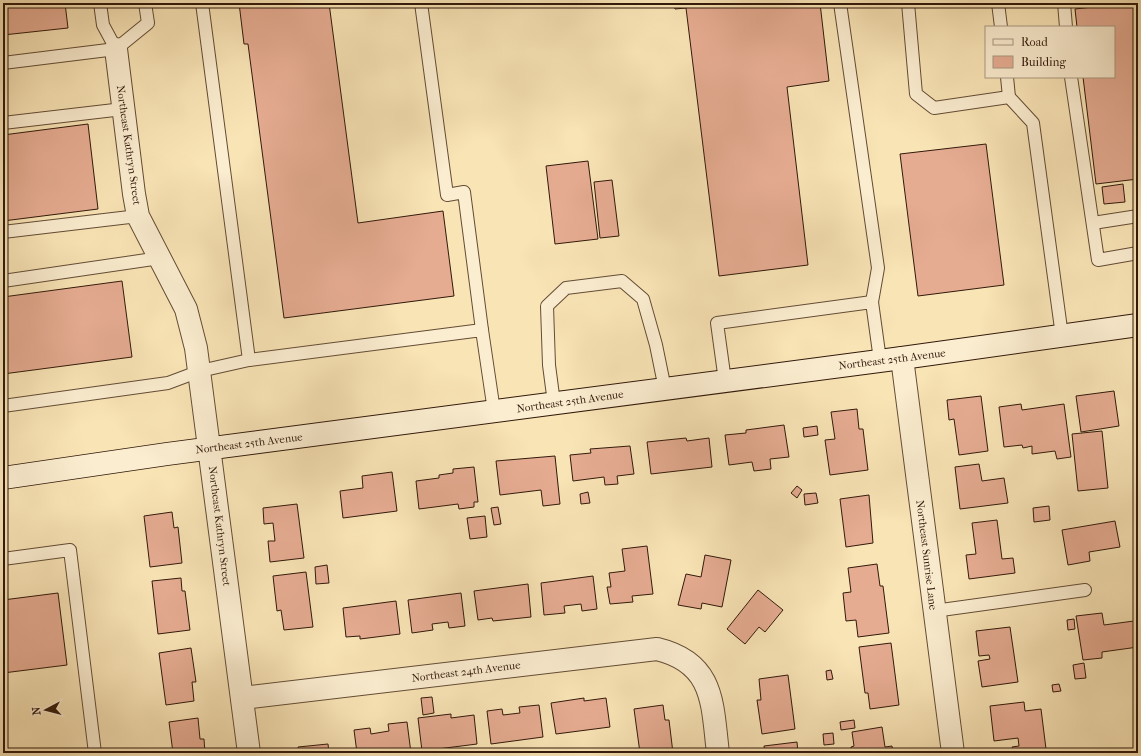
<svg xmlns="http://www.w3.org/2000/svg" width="1141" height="756" viewBox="0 0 1141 756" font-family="'IM FELL French Canon',serif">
	<rect width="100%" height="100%" fill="#f9e4b6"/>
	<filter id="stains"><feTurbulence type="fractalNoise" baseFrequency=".005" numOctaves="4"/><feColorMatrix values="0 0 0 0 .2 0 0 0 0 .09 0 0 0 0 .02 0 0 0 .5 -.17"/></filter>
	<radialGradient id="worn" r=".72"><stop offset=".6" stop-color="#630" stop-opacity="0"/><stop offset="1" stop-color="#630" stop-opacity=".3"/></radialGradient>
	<!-- building -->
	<g fill="#e6ac92" stroke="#31190a">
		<polygon points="3,3 65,3 68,28 3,35"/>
		<polygon points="239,3 329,3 358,223 443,211 454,296 284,318 248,44 244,44"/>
		<polygon points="674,3 820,3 829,81 787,87 808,265 719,276 686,8 675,9"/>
		<polygon points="1126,3 1138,3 1138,179 1096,184 1083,77 1114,77 1114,27 1077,27 1075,9"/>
		<polygon points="88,124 98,209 3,221 3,135"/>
		<polygon points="986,144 1004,285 918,296 900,154"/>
		<polygon points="588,161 598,239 555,244 546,166"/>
		<polygon points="612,180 619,236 600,238 594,182"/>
		<polygon points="1123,184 1125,202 1104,204 1102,187"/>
		<polygon points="122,281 132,357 3,374 3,297"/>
		<polygon points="1114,391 1119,426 1081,432 1076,396"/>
		<polygon points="981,396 988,451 959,455 954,419 949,420 947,400"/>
		<polygon points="1021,404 1022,410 1064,404 1071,457 1057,459 1055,451 1032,454 1032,446 1023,448 1022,445 1004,447 999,407"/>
		<polygon points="857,409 859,429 863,429 868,470 830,475 825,440 835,439 831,412"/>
		<polygon points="784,425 789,457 770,459 771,469 754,471 752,462 729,465 725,435 746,433 746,430"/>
		<polygon points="817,426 818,435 804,437 803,428"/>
		<polygon points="1102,431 1108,488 1078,491 1072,434"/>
		<polygon points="686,438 687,441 709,438 712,467 651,474 647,442"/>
		<polygon points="630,446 634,474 617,476 618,484 605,485 604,477 573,481 570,455 591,453 590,449"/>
		<polygon points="555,456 560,504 543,506 541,490 500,495 496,461"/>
		<polygon points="979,464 982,481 1004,478 1008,503 960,509 955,467"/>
		<polygon points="474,467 478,502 474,502 474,507 459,509 458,504 419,509 416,481 439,478 439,475 453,473 453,469"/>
		<polygon points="392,472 397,511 343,518 340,491 363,488 362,476"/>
		<polygon points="797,486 802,490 797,498 791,493"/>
		<polygon points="588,492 590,503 581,504 580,494"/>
		<polygon points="816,493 818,503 805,505 804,494"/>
		<polygon points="869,495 873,543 846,547 840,499"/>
		<polygon points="297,504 304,558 270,562 268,541 275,541 273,523 264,524 263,508"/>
		<polygon points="1049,506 1050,520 1034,522 1033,508"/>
		<polygon points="498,507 501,524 494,525 491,508"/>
		<polygon points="172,512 174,528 178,527 182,563 150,567 144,516"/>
		<polygon points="485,516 487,537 470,539 467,518"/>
		<polygon points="997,520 1002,559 1013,558 1015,573 969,579 966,555 976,554 972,523"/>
		<polygon points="1115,521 1120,547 1089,552 1090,561 1068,565 1062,530"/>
		<polygon points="647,546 653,594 632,596 633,602 610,604 607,587 611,587 609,573 625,571 622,549"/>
		<polygon points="705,555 731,560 722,607 702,603 701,609 678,605 686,574 701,577"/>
		<polygon points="877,564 880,586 883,586 889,633 858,637 856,620 846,621 843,593 851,592 848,568"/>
		<polygon points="327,565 329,583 316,584 315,567"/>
		<polygon points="306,572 313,627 284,630 281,610 277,611 273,576"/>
		<polygon points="593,576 597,609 582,611 581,604 564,606 565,613 544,615 541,583"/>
		<polygon points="181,578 182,591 185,591 190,630 158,634 152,581"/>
		<polygon points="528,584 531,617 493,621 492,618 478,620 474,591"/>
		<polygon points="758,590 783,610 765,632 759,627 745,644 727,629"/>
		<polygon points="58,593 67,665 3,673 3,600"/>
		<polygon points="461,593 465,626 449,628 448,622 432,624 433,630 412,633 408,600"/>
		<polygon points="396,601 400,634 360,639 360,636 346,637 343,608"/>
		<polygon points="1102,613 1104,625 1134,621 1138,647 1102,652 1102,658 1083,660 1076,616"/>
		<polygon points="1074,619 1075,629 1068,630 1067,620"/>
		<polygon points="1010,627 1018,682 982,687 978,661 990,659 989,655 979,656 976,631"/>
		<polygon points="891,643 899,705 870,709 868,693 865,693 859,647"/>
		<polygon points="191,648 196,682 192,682 194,701 166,705 159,653"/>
		<polygon points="1084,663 1086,678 1075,679 1073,665"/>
		<polygon points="831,670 833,679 827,680 826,671"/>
		<polygon points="788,675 795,729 762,734 757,700 761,700 759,679"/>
		<polygon points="1059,684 1061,691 1053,692 1052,685"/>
		<polygon points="432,697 434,713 423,715 421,698"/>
		<polygon points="584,698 584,701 606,698 610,727 556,734 551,703"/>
		<polygon points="1024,702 1025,711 1041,709 1046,749 1032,750 1033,753 1013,753 1012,747 1019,746 1018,738 994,741 990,706"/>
		<polygon points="539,705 543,737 491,744 487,711 502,709 503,715 520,713 519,707"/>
		<polygon points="663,705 665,720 669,720 673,753 640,753 634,709"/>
		<polygon points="451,714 451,718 474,715 477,744 422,751 418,718"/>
		<polygon points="198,718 200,739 204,739 205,753 173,753 169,722"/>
		<polygon points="854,720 855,728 841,730 840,722"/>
		<polygon points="407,722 411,753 357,753 354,730 370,728 371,734 389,731 388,724"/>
		<polygon points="882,727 885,747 892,746 893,753 851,753 851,747 854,746 852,732"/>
		<polygon points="833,733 834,744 824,745 823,734"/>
		<polygon points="797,742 798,753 765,753 764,746"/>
		<polygon points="328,744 329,753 299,753 298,747"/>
	</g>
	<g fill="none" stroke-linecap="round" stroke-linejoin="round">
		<!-- service casing -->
		<g stroke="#634c35" stroke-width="14">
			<g id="service">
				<polyline points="100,3 103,25 116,49"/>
				<polyline points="202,3 249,360"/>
				<polyline points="421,3 447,195 464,192 482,330"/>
				<polyline points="840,3 878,268 872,302"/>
				<polyline points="908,3 916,94 934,108 1009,97"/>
				<polyline points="998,3 1001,27"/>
				<polyline points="1064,3 1066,27"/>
				<polyline points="3,63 116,49 148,23 145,3"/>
				<polyline points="1007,77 1009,97 1033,123 1062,336"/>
				<polyline points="1071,77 1098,260 1138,253"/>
				<polyline points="3,123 123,109"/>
				<polyline points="1093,223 1138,216"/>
				<polyline points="3,232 138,216"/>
				<polyline points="3,281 160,258"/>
				<polyline points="725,381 717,323 872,302 880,360"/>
				<polyline points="554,403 549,365 547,306 566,288 622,281 643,299 656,345 665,389"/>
				<polyline points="3,406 168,383 200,371 249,360 482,330 494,411"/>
				<polyline points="3,559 70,550 95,753"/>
				<polyline points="934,611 1085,590"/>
			</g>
		</g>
		<!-- minor casing -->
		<g stroke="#634c35" stroke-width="24">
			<g id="minor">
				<polyline points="116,49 134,194 138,216 186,309 196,348 249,753"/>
				<path d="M242 698 657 649C715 663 712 704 718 753"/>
			</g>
		</g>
		<!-- tertiary casing -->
		<g stroke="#634c35" stroke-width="24">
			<polyline id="tertiary" points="902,358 953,753"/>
		</g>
		<!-- secondary casing -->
		<g stroke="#31190a" stroke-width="24">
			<polyline id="secondary" points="3,478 167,454 902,358 1138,325"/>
		</g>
		<!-- service -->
		<use href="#service" stroke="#fbedd0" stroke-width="12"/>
		<!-- minor -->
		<use href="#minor" stroke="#fbedd0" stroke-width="22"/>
		<!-- tertiary -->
		<use href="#tertiary" stroke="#fbedd0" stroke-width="22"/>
		<!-- secondary -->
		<use href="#secondary" stroke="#fbedd0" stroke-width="22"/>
	</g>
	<g text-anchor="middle" stroke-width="3" stroke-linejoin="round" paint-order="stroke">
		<!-- street labels -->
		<g font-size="11" fill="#31190a" stroke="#fbedd0">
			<text transform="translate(129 145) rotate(82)" y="4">Northeast Kathryn Street</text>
			<text transform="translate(892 359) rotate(-7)" y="4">Northeast 25th Avenue</text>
			<text transform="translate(570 401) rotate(-8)" y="4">Northeast 25th Avenue</text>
			<text transform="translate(249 443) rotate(-7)" y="4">Northeast 25th Avenue</text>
			<text transform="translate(220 526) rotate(83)" y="4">Northeast Kathryn Street</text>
			<text transform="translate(927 555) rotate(83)" y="4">Northeast Sunrise Lane</text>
			<text transform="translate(466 671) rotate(-7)" y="4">Northeast 24th Avenue</text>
		</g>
	</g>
	<!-- margin -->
	<rect width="1141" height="756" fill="none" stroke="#f9e4b6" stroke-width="16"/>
	<rect x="4" y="4" width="1133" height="748" fill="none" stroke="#31190a" stroke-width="2"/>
	<rect x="8" y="8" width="1125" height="740" fill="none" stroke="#31190a"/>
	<!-- legend -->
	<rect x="985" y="26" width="130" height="52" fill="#fbedd0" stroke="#aa9881"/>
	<rect x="993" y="39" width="20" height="6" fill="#fbedd0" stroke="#aa9881"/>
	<text x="1021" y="46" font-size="12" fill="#31190a">Road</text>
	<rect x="993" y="56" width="20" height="12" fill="#e6ac92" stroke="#aa9881"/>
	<text x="1021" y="66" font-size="12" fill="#31190a">Building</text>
	<!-- north arrow -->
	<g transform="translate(46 710) rotate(263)" stroke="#fbedd0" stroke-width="3" paint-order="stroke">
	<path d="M0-3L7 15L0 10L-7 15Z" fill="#31190a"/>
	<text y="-6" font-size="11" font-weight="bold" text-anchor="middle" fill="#31190a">N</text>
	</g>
	<rect width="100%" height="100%" filter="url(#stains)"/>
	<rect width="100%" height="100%" fill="url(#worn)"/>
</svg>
